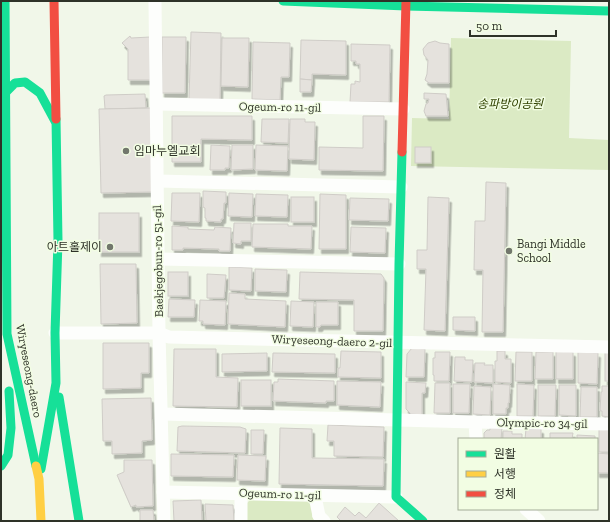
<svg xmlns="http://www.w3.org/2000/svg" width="610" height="522" viewBox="0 0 610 522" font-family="'Zilla Slab','Noto Sans KR',serif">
	<defs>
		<filter id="shadow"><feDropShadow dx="2.5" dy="4.5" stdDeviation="0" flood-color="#0004"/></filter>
	</defs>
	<rect width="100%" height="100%" fill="#f1f7e9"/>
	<!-- green -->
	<g fill="#dbeac4">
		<polygon points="451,38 571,41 569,138 609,140 609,170 411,166 412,118 449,119"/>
		<polygon points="251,499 306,500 312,506 312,517 317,521 246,521 245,505"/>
	</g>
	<!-- building -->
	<g fill="#e5e2dd" stroke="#cfccc7" filter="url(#shadow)">
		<polygon points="191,32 221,33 220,100 189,99"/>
		<polygon points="130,36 131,38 150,37 150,80 128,80 128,49 122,43"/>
		<polygon points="162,37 186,37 185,93 162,93"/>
		<polygon points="222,38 249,38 248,87 221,86"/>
		<polygon points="301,40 346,41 346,75 312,74 312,80 300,79"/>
		<polygon points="435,41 440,43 449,44 449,83 429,83 425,80 427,74 428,60 424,55 423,49 428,43"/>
		<polygon points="253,42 290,43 289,77 281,77 280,100 252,99"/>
		<polygon points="351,44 390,45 389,102 350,102 351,84 355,84 355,81 360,82 360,64 356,64 356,61 351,61"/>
		<polygon points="300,79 312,80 311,92 300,92"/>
		<polygon points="424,93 446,94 448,116 426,116 424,111 426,104 428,103 429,99 424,99"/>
		<polygon points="145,94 146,108 105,109 104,96 106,95"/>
		<polygon points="151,108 152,192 101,193 99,109"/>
		<polygon points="172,116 252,116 252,140 201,139 201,162 172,162"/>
		<polygon points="363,116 384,116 383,171 319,170 319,147 363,148"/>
		<polygon points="262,119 289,119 288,143 261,142"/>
		<polygon points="290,119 305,119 305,122 315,122 314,160 289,159"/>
		<polygon points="211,145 230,146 229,168 225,168 225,170 210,170"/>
		<polygon points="232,145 253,145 253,169 231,170"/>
		<polygon points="256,145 288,146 287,171 255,170"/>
		<rect x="415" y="147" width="16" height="16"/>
		<polygon points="486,182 506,183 503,332 482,332 483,270 474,270 475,221 485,221"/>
		<polygon points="203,191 226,192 226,203 224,203 223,219 221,219 221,222 206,221 206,218 205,218 205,208 203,207"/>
		<polygon points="172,193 200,193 199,222 171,221"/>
		<polygon points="229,193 253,194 252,217 228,216"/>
		<polygon points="256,194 288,195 287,217 255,216"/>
		<polygon points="320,194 346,195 346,249 319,249"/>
		<rect x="291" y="197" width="23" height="25"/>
		<polygon points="428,197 449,198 445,331 424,330 426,269 417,269 417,250 427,250"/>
		<polygon points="350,198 389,199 388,221 349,220"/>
		<rect x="99" y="213" width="40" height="39"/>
		<polygon points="234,223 251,223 251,241 241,241 241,244 233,243"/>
		<polygon points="253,224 288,224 288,226 312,226 311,249 252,247"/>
		<polygon points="172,226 188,227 188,229 214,230 215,227 231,228 230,251 219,251 219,249 183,248 183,250 172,250"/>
		<polygon points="351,227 386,228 385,253 350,252"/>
		<polygon points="100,264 136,264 137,323 101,324"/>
		<polygon points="229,267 252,268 251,291 229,290"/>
		<polygon points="255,269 287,270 286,292 255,291"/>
		<rect x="168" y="272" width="20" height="24"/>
		<polygon points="300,272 381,274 384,278 383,331 354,331 354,300 299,299"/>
		<polygon points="207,274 226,275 224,298 207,298"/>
		<polygon points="229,293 245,294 245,299 286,301 285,327 228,324"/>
		<polygon points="169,299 195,300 194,317 168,317"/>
		<polygon points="200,300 226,301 225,325 203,324 203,321 199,321"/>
		<polygon points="291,301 314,302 313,327 290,326"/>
		<polygon points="316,302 338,302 338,325 321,325 320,327 316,327"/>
		<polygon points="453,317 475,317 475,331 453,330"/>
		<polygon points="103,343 149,343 149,373 141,373 141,388 103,389"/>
		<polygon points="412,348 425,349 424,377 406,377 407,354"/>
		<polygon points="174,349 216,349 216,377 238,378 237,407 173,406"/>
		<polygon points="341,351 381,352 381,378 338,377 338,368 340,368"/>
		<polygon points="497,351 505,351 505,359 511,359 511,383 495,382 495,361 497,361"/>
		<polygon points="556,351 573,352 573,379 556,379"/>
		<polygon points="435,352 450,352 449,381 434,381 434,375 433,375 433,358 435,358"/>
		<polygon points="516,352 532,352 532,381 515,381"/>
		<polygon points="536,352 553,352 553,379 535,379"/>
		<polygon points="578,352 598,353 597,384 578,383"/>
		<rect x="605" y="352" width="4" height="29"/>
		<polygon points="267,353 267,371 222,372 222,354"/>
		<polygon points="273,353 335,354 335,373 272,372"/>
		<polygon points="455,357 465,357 465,360 473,360 472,382 454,381"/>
		<polygon points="475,363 485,363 484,365 493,365 493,383 474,382"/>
		<polygon points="278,379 334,381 334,401 326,401 326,403 273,401 274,382 278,382"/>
		<rect x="241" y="380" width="30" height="26"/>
		<polygon points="337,381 381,382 380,407 337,405"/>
		<polygon points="406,382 426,383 425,393 422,393 422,415 411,414 406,409"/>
		<polygon points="435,383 450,383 450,413 434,413"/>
		<polygon points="453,384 470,384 469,413 453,413"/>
		<polygon points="493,384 510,385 509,403 508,403 508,408 506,408 506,414 493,414"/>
		<polygon points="517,384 534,385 533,416 517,416"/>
		<polygon points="538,385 556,385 555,416 538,416"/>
		<polygon points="559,385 576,385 576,416 559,415"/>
		<polygon points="474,386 491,387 490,415 473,414"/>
		<polygon points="602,386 609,386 609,417 602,416 602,411 600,411 601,392 602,392"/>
		<polygon points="581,387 597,387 597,417 580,417"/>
		<polygon points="151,398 152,440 142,441 142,453 112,454 112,441 103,441 102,399"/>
		<polygon points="328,425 384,427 383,457 334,456 334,441 327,441"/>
		<polygon points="182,426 240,427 246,429 245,453 177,451 178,427"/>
		<polygon points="280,428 312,429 312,458 384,459 383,486 279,484"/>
		<polygon points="490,428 502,428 501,439 484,439 484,433 487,430 490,430"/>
		<polygon points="526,429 541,429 541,439 525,439"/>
		<polygon points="599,429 609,430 609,452 599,452"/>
		<polygon points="251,430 264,430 263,454 251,454"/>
		<polygon points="503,431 512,431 512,434 522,434 522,439 503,439"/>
		<polygon points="550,433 573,433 572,439 550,439"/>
		<polygon points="577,435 595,436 595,439 577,439"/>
		<polygon points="597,453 609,454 609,473 597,473"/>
		<polygon points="171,454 234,455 233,477 171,476"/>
		<polygon points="238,455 266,456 265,481 237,480"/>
		<polygon points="124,460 152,460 153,506 136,507 136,505 131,507 117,475 124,472"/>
		<polygon points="201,500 202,521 174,521 173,501"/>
		<polygon points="379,503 399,521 341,521 337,517 345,507 355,516 359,512 366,518"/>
		<polygon points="205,504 233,505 234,521 206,521"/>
		<polygon points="140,510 153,510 154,521 140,521"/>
	</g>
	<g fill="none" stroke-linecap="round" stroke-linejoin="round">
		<!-- street -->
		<g stroke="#fdfefc" stroke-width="13">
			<polyline points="155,1 159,333 164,521"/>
			<polyline points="157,104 403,109"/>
			<polyline points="158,181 401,187"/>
			<polyline points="159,259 399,264"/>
			<polyline points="55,333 159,333 169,337 609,347"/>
			<polyline points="162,414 475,422 476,439"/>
			<polyline points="475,422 609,424"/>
			<polyline points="163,492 396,497"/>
			<polyline points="241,493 241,521"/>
			<polyline points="315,496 319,516 324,521"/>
			<polyline points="526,509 539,521"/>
		</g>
		<!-- fast -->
		<g stroke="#16e098" stroke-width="9">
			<polyline points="5,1 7,334 36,466"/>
			<polyline points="283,1 406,6 609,11"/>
			<polyline points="5,93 15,83 25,82 40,93 55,121"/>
			<polyline points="402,152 399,264 396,497 423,521"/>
			<polyline points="59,397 79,521"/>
			<polyline points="1,466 8,455 11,428 9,391"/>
			<polyline points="41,469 56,383 55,333 58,241 56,119"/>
		</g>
		<!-- slow -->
		<polyline stroke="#ffcf43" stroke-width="9" points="36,466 39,479 41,521"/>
		<!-- jam -->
		<g stroke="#f24e42" stroke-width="9">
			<polyline points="54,1 56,119"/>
			<polyline points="402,152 406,1"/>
		</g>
	</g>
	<!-- markers -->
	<g fill="#72776c" stroke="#f2fde3" stroke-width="1.5">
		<circle cx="126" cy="151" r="4"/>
		<circle cx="110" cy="247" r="4"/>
		<circle cx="509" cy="251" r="4"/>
	</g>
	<g text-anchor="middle" stroke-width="3" stroke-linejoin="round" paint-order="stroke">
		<!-- park labels -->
		<g font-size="12" font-style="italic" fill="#304201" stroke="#f2fde3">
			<text x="510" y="108">송파방이공원</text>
		</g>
		<!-- street labels -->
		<g font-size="12" fill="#2e3228" stroke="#f2fde3">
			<text transform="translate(280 107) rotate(1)" y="4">Ogeum-ro 11-gil</text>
			<text transform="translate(158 261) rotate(-91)" y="4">Baekjegobun-ro 51-gil</text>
			<text transform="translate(332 341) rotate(2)" y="4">Wiryeseong-daero 2-gil</text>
			<text transform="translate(29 371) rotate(79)" y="4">Wiryeseong-daero</text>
			<text transform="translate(542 423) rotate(1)" y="4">Olympic-ro 34-gil</text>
			<text transform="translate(280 494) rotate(2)" y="4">Ogeum-ro 11-gil</text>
		</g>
		<!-- poi labels -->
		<g font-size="12" fill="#2e3228" stroke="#f2fde3" text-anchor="start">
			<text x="134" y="155">임마누엘교회</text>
			<text x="517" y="248">Bangi Middle<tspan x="517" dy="14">School</tspan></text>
			<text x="102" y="251" text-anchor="end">아트홀제이</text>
		</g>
	</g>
	<!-- border -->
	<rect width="610" height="522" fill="none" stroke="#2e3228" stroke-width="4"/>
	<!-- legend -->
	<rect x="458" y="438" width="140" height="72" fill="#f2fde3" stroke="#a4ac98"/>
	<rect x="466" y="451" width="20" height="6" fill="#16e098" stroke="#a4ac98"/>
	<text x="494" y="458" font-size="12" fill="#2e3228">원활</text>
	<rect x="466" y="471" width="20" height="6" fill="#ffcf43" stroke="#a4ac98"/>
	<text x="494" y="478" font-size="12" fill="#2e3228">서행</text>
	<rect x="466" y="491" width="20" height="6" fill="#f24e42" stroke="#a4ac98"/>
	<text x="494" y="498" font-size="12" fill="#2e3228">정체</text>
	<!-- scale -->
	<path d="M470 30v6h86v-6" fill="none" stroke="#2e3228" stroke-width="2"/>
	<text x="476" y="30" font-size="12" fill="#2e3228" stroke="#f2fde3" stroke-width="3" paint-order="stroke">50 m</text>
</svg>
